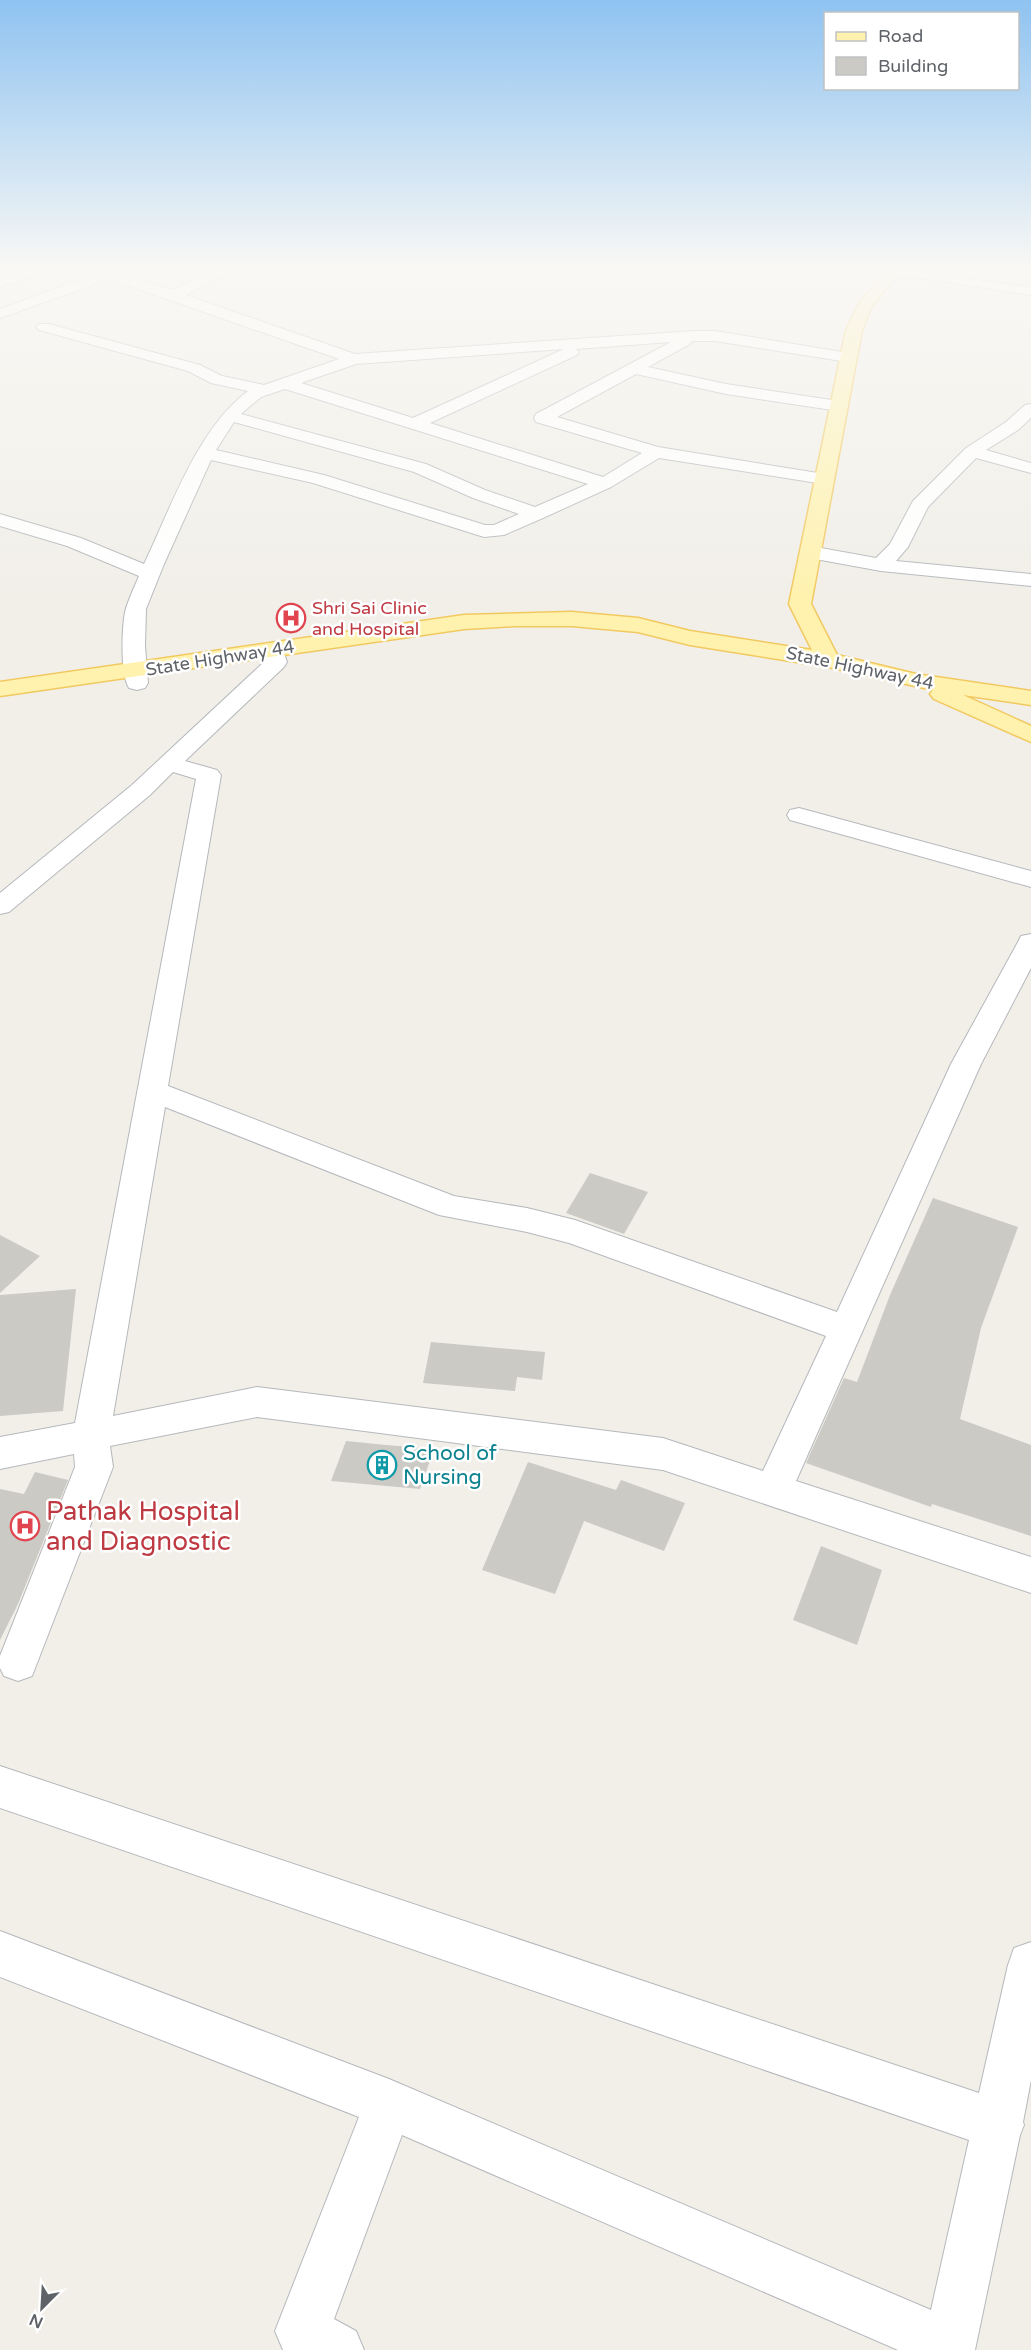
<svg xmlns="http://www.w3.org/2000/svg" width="1031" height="2350" viewBox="0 0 1031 2350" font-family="'Varela Round',sans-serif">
	<rect width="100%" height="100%" fill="#f1efe8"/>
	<!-- building -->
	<g fill="#cccac5">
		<polygon points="590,1173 648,1192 624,1234 566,1213"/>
		<polygon points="933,1198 1018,1227 981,1328 960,1419 1031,1445 1031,1536 932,1504 931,1507 806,1463 844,1378 857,1382 890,1295"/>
		<polygon points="0,1235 40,1256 0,1293"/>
		<polygon points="76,1289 63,1411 0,1416 0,1295"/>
		<polygon points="431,1342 545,1352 542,1380 517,1377 515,1391 423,1383"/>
		<polygon points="346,1441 386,1445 434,1449 420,1489 331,1481"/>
		<polygon points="528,1462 616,1490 621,1480 685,1503 664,1551 584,1521 555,1594 482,1570"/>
		<polygon points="35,1472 68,1480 18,1604 0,1640 0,1489 24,1494"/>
		<polygon points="821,1546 882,1570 857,1645 793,1620"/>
	</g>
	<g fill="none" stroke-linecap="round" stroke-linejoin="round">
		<!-- minor casing -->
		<g stroke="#b5b8bc" stroke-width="2">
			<g id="minor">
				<polygon points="38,266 58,266 56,269 0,287 0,278"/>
				<path d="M76 266H96L172 290 202 276 170 269 168 266C183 266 197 268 212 269 218 270 231 266 241 266L239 269 186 295 355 354 694 331H715L854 354 856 357 854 360 848 362 715 341H692L690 344 648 367 726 384 845 402 847 406 839 411 726 394 636 374 557 417 658 447 824 474 830 475 833 479 830 483 824 484 659 458 611 487 543 518 504 535 484 537 313 483 211 460 164 564 146 609 145 646 148 683 145 688 137 690 129 688C120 674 122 628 125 612 128 600 134 588 139 576L67 546 0 526V514L81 538 144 564C171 508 197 429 248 391L211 383 188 371 39 330 36 327 39 324H49L200 365 222 376 264 385 339 359 109 279 0 318V309L95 274 78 269ZM671 342 536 414 534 418 536 422 642 453 603 477 430 423 577 355 579 352 576 349ZM564 349 413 418 301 383 356 364ZM285 389 588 484 535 507 485 490 426 464 241 414 261 397ZM234 422 414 472 473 498 519 514 494 525H485L324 475 216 450Z"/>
				<path d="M807 266C882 258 957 280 1031 287V295L927 279 814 270Z"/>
				<polygon points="1031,404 1031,418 1018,430 986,450 1031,463 1031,473 976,458 928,507 908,547 896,561 1031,574 1031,586 881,571 810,558 803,556 800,552 803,548 810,546 876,558 890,544 913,501 966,448 1006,422 1025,405"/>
				<path d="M273 643 281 644 287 662 284 667 185 761 217 770 221 775 168 1086 454 1196 527 1208 575 1220 837 1312 951 1064 1018 942 1021 936 1031 934V968L981 1064 796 1481 1031 1557V1593L663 1470 257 1417 110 1446 113 1467 32 1676 18 1681 4 1676 0 1668V1656L75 1467 74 1454 0 1469V1437L75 1423 196 779 173 772 150 795 9 912 0 914V893L132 785 265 661 262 649 265 644ZM165 1107 439 1215 527 1232 569 1243 826 1336 763 1471 663 1438 257 1387 113 1416Z"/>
				<polygon points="799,808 1031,871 1031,887 790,820 787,815 790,810"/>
				<polygon points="0,1766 979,2093 1008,1965 1014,1948 1031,1942 1031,2080 1023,2122 1024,2125 1020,2135 975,2350 898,2350 402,2135 334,2319 356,2331 364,2350 283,2350 275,2331 359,2117 0,1977 0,1931 389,2079 931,2310 969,2140 0,1808"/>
			</g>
		</g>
		<!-- major casing -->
		<g stroke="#f2c960" stroke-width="3">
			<polygon id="major" points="891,266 905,266 872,306 862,330 811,604 837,655 916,674 1031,691 1031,705 963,695 1031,726 1031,742 934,699 930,694 933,690 828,667 690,645 638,632 572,626 515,626 464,629 0,696 0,682 464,615 572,612 638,618 690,631 812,650 789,604 846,330 860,302"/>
		</g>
		<!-- minor -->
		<use href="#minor" fill="#fff" fill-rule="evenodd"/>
		<!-- major -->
		<use href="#major" fill="#fff2af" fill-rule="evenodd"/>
	</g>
	<!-- sky -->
	<linearGradient id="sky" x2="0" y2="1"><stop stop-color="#8fc3f1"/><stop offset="0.45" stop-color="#f9f8f5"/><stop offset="1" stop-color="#f9f8f5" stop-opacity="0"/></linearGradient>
	<rect width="1031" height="595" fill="url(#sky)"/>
	<!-- icons -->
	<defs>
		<g id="hospital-ring" transform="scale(1.5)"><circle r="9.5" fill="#fff" stroke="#e0444e" stroke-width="1.5"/><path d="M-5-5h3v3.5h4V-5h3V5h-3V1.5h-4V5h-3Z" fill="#e0444e"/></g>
		<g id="building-ring" transform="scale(1.5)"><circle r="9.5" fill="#fff" stroke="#0f9aa8" stroke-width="1.5"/><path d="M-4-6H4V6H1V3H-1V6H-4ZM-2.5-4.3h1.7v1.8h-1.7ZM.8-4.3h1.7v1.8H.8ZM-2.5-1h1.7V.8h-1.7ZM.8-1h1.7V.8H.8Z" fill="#0f9aa8"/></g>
	</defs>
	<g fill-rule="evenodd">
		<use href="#hospital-ring" x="291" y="618"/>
		<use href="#building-ring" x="382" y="1465"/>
		<use href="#hospital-ring" x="25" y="1526"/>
	</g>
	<g text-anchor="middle" stroke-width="5" stroke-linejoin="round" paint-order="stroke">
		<!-- far-health labels -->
		<g font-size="18" fill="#be3a42" stroke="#fff" text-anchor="start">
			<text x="312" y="614">Shri Sai Clinic<tspan x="312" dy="21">and Hospital</tspan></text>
		</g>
		<!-- far-street labels -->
		<g font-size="18" fill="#5f6368" stroke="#fff">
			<text transform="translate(220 658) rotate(-9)" y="6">State Highway 44</text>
			<text transform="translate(860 668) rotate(12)" y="6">State Highway 44</text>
		</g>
		<!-- culture labels -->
		<g font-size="21" fill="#0d838f" stroke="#fff" text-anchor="start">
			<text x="403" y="1460">School of<tspan x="403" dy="24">Nursing</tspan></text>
		</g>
		<!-- near-health labels -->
		<g font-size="26" fill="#be3a42" stroke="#fff" text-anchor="start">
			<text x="46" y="1520">Pathak Hospital<tspan x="46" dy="30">and Diagnostic</tspan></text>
		</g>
	</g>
	<!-- legend -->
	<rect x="824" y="12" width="195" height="78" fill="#ffffff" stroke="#bfc1c3" stroke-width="1.5"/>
	<rect x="836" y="32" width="30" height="9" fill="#fff2af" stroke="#bfc1c3" stroke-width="1.5"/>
	<text x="878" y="42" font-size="18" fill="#5f6368">Road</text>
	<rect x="836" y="57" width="30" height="18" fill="#cccac5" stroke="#bfc1c3" stroke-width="1.5"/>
	<text x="878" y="72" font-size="18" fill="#5f6368">Building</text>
	<!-- north arrow -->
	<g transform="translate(42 2308) rotate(204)" stroke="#ffffff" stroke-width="4.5" paint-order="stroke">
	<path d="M0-4.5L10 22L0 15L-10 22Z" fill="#5f6368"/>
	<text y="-9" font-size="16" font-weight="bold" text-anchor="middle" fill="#5f6368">N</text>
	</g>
</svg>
